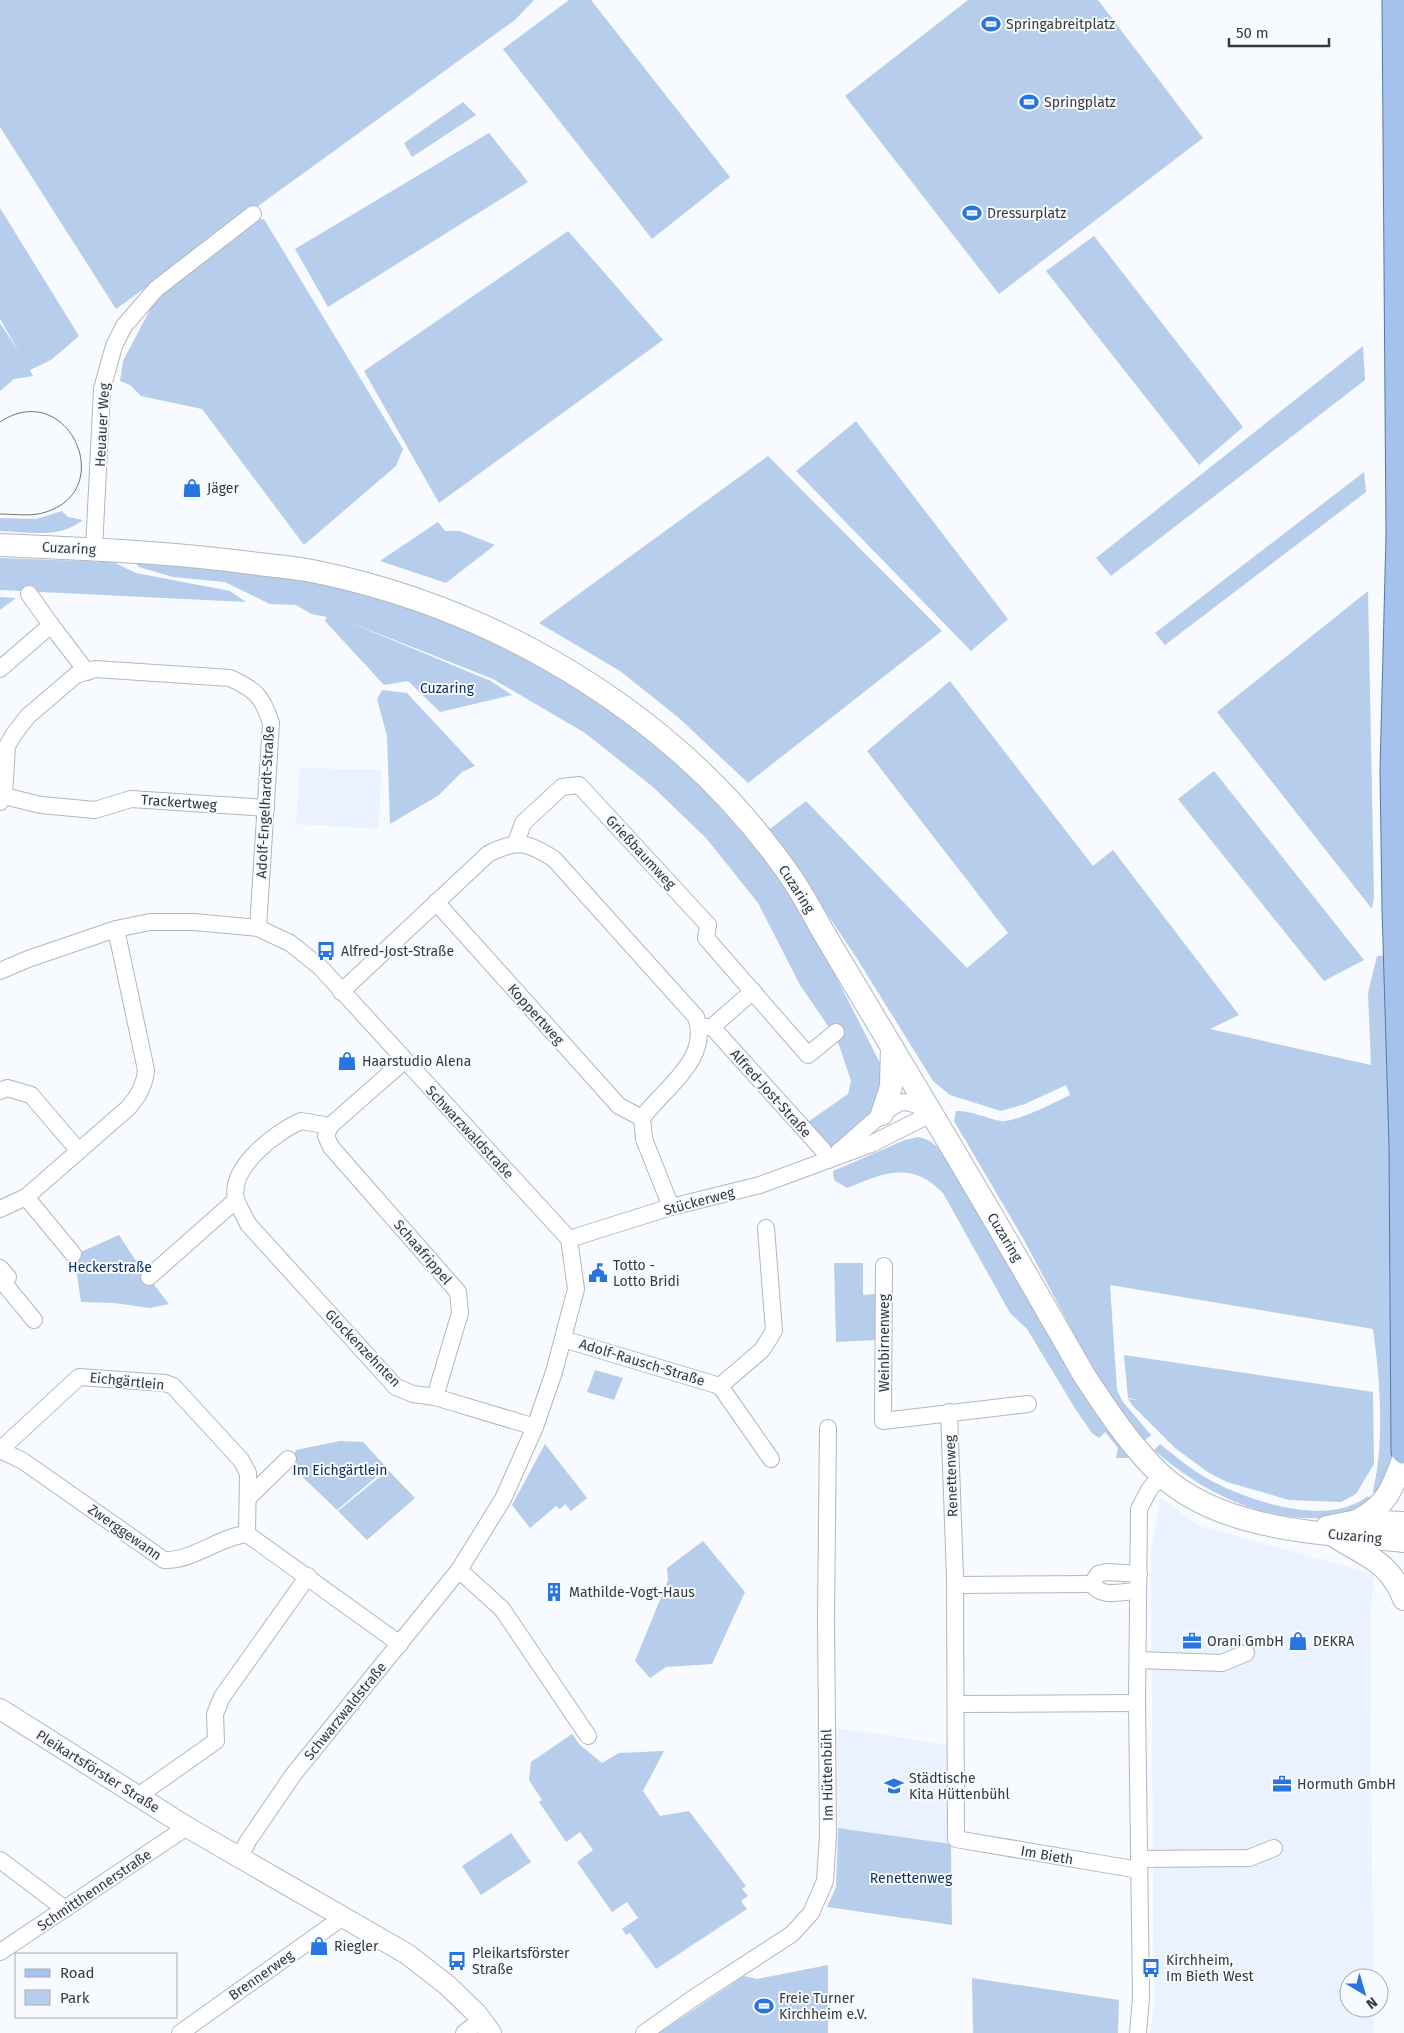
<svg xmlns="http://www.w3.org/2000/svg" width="1404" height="2033" viewBox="0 0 1404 2033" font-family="'Fira Sans',sans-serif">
	<rect width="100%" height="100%" fill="#f7fafe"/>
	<!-- built -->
	<g fill="#e9f2fe">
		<polygon points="300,768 381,770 379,829 296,824"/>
		<polygon points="1161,1498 1199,1526 1374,1574 1370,1622 1373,1978 1349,1978 1349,2008 1374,2008 1374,2033 1150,2033 1154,2006 1151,1552"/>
		<polygon points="836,1728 950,1745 951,1844 838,1828"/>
	</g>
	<!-- green -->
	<g fill="#b7cdec">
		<polygon points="0,0 534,0 515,20 116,309 0,127"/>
		<polygon points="569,0 591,0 730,177 652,239 503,49"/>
		<polygon points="968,0 1098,0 1203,138 999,294 845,96"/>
		<polygon points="463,102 476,115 412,157 404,143"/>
		<polygon points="489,133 528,182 328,307 295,249"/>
		<polygon points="0,208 79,336 51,360 30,370 33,376 14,379 0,391 0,323 19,352 0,319"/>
		<polygon points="264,219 403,449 396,466 304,545 202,409 141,396 130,385 120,381 123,361 153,304 164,289 257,220"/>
		<polygon points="568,231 663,340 439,503 364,371"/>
		<polygon points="1094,236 1243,427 1199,465 1046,271"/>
		<polygon points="1363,346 1365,380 1111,576 1096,558"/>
		<polygon points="856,421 1008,619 971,651 796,471"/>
		<polygon points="768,456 942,631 748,783 679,718 620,671 539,623"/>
		<polygon points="1364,472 1366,492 1165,645 1155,633"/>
		<path d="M62 511 68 517 83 520C59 539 29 532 0 531V518L36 519Z"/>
		<polygon points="438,522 445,531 460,531 495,545 446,583 380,561"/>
		<polygon points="0,558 113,562 136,573 230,591 246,602 0,590"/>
		<polygon points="136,563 229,568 346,587 458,622 574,682 684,767 757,850 802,910 879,1061 883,1072 883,1086 871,1117 829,1156 805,1124 848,1094 851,1081 837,1039 800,985 758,903 706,838 653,787 585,733 493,679 344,620 491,681 512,695 440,712 408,681 384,685 325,621 327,617 311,614 296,605 270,604 225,582 173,577 139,567"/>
		<polygon points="1368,591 1374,897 1372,909 1217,712"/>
		<polygon points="0,597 16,598 0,610"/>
		<path d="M950 681 1093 866 1113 850 1239 1015 1210 1029 1371 1065 1368 993 1377 956 1389 955 1393 1245 1390 1288 1391 1467 1376 1495 1373 1491C1385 1439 1380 1381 1373 1329L1110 1285 1117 1390 1123 1402 1151 1435 1144 1441 1116 1408 1097 1377 1024 1240 954 1121 956 1111C973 1111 985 1118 1001 1121 1015 1123 1056 1102 1070 1095L1066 1085 1025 1104 1001 1111 950 1095 933 1081 856 957 815 896 766 832 806 801 967 968 1008 933 867 751Z"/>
		<polygon points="382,690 407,693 475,766 462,772 439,795 390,824 387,736 377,699"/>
		<polygon points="1214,771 1364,960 1324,981 1178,799"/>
		<path d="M918 1137C930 1139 936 1145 944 1154L1133 1455 1130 1458H1116L1118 1448 1105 1432 1099 1438 1092 1433 1076 1410 1027 1329 1010 1313 943 1193C912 1160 883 1173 847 1188L834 1180 833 1171 905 1140Z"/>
		<polygon points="119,1235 140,1267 169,1304 150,1308 114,1303 81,1302 74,1255"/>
		<polygon points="834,1263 863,1263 863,1295 877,1294 876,1340 836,1342"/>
		<polygon points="1124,1355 1373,1392 1374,1464 1356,1494 1341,1502 1289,1500 1227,1482 1209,1473 1175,1448 1133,1406 1128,1399 1137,1400 1128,1398"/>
		<polygon points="595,1370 623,1378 614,1400 587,1392"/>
		<polygon points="340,1441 363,1442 387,1468 337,1510 289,1464 296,1450"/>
		<polygon points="545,1444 587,1498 571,1511 565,1504 560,1509 556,1506 530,1528 512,1505"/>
		<path d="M1160 1444C1174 1455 1188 1467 1203 1476 1244 1500 1326 1529 1368 1496L1374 1505C1367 1509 1361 1514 1354 1516 1346 1519 1335 1518 1327 1518 1261 1522 1202 1492 1154 1450Z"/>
		<polygon points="388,1470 415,1498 367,1540 338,1511"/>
		<polygon points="703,1541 745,1592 712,1664 666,1667 650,1678 635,1661 668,1580 667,1568"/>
		<polygon points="572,1734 580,1745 602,1763 619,1753 664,1751 643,1791 660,1816 689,1811 746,1886 742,1889 748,1896 741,1901 747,1909 656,1969 630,1933 626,1935 622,1929 638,1918 627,1902 612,1912 577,1862 593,1850 580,1832 566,1842 539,1802 542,1800 529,1780 531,1762"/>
		<polygon points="838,1828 951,1844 952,1925 827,1907 836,1887"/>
		<polygon points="511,1833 531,1862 481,1895 462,1866"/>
		<polygon points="828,1965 828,2033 659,2033 744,1976 757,1979"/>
		<polygon points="972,1978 1119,2000 1118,2033 973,2033"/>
	</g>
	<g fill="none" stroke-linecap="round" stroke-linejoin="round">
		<!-- minor casing -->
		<g stroke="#b1b6bf" stroke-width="18">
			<g id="minor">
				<polyline points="94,549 102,389 114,346 124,326 156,289 253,214"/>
				<polyline points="29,594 51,625"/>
				<polyline points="0,669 51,625 87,672"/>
				<polyline points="4,796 41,805 95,810 131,799 266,808"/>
				<path d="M0 802 4 796 7 746 14 734 28 716 76 675 95 669 230 678C256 690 262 696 271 723L258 928"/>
				<polyline points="516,843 523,823 562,787 579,785 708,925 706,938 808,1055 836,1032"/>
				<polyline points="436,902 619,1106 642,1118"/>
				<polyline points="0,971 28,959 116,929 150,922 194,922 258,928 290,943 320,967 569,1239 576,1289 554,1372 535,1427 503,1499 459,1570 293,1775 248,1841 239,1858"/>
				<path d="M341 992 488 854C517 839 528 842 554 859L696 1017C711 1059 665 1087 642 1118L644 1139 671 1207"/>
				<polyline points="701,1027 712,1027 753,991"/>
				<polyline points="712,1027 823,1150 828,1160"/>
				<path d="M404 1061 330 1126 301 1121C276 1132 229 1167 236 1199 238 1207 245 1216 248 1224L396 1387 413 1394 435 1397 535 1427"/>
				<polyline points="0,1091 7,1088 31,1095 78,1150"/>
				<polyline points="330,1126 326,1136 331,1147 458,1292 460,1313 435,1397"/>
				<path d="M839 1151C853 1141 889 1103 904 1102 914 1102 924 1109 933 1113"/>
				<polyline points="26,1197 73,1254"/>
				<path d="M0 1209 26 1197 128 1108C138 1097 145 1085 146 1070L116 929"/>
				<polyline points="569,1239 671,1207 760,1185 871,1144 933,1113"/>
				<polyline points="884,1266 883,1421 1028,1404"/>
				<polyline points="0,1268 8,1277 2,1281 34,1320"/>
				<polyline points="149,1277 236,1200"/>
				<polyline points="563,1339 720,1386 762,1350 774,1331 766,1228"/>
				<polyline points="720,1386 771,1459"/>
				<polyline points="949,1412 955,1577 956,1839 1139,1870"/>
				<polyline points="1,1449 79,1377 165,1383 173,1386 241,1460 248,1473 247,1534"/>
				<path d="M0 1450 23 1461 164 1560C194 1561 218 1537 247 1534L400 1644"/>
				<polyline points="249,1497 288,1459"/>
				<polyline points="459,1570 502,1609 588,1736"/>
				<polyline points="1092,1584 1098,1574 1107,1572 1139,1574"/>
				<path d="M1092 1584C1102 1599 1122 1591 1138 1591"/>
				<polyline points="955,1585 1092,1584"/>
				<polyline points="1138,1660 1222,1663 1246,1653"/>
				<polyline points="956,1704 1137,1703"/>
				<polyline points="138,1796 216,1741 215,1714 222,1697 308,1576"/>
				<polyline points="1139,1859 1249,1858 1274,1848"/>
				<polyline points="0,1860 65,1909"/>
				<polyline points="0,1952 187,1827"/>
				<polyline points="180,2033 343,1917"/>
				<polyline points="464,2033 481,2020"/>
				<polyline points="644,2033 695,1997 792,1934 811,1913 825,1881 828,1835 826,1619 828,1428"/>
				<polyline points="1138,2033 1141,1998 1137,1703 1139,1509 1149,1490 1161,1475"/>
			</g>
		</g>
		<!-- tertiary casing -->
		<g stroke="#b1b6bf" stroke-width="22">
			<polyline id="tertiary" points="0,1709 187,1827 407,1954 447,1985 477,2014 491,2033"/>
		</g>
		<!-- secondary casing -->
		<g stroke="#b1b6bf" stroke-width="24">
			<g id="secondary">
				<path d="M0 545C86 549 173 552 258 564 278 566 298 568 317 572 504 611 682 719 791 877 804 896 814 916 825 935 848 973 870 1011 893 1049 958 1157 1022 1266 1084 1375 1107 1410 1130 1445 1160 1474 1222 1532 1324 1533 1404 1541"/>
				<polyline points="882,1114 891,1087 892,1047"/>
				<path d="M1357 1521C1388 1504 1392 1489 1404 1457"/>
				<polyline points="1327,1527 1357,1521 1404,1523"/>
				<path d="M1336 1537C1366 1556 1390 1562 1404 1599"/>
			</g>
		</g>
		<!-- primary casing -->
		<g stroke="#5777a7" stroke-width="27">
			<polyline id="primary" points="1395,0 1399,535 1393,771 1395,908 1402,1145 1404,1451"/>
		</g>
		<!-- minor -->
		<use href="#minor" stroke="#fff" stroke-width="16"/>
		<!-- tertiary -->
		<use href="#tertiary" stroke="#fff" stroke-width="20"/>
		<!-- secondary -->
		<use href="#secondary" stroke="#fff" stroke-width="22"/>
		<!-- primary -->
		<use href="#primary" stroke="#a5c2ed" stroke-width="25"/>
		<!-- tram -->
		<path stroke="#707376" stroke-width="1" d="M0 422C67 377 119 489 46 512 32 517 15 514 0 514"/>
	</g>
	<!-- icons -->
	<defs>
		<g id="stadium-bare" transform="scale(1.5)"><path d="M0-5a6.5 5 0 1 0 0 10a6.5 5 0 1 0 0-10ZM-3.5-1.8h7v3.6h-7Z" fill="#2875e0" stroke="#f7fafe" stroke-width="2.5" paint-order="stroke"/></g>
		<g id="shop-bare" transform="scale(1.5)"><path d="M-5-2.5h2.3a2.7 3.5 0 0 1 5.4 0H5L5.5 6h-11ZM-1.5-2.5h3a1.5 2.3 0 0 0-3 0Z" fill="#2875e0" stroke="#f7fafe" stroke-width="2.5" paint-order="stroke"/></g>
		<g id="bus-bare" transform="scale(1.5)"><path d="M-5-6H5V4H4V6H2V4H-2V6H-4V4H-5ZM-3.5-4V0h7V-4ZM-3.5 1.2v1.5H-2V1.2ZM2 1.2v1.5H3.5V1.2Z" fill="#2875e0" stroke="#f7fafe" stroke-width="2.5" paint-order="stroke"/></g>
		<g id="civic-bare" transform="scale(1.5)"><path d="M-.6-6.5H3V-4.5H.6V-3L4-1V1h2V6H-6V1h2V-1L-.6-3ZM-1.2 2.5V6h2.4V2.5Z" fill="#2875e0" stroke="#f7fafe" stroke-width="2.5" paint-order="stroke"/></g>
		<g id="building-bare" transform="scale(1.5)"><path d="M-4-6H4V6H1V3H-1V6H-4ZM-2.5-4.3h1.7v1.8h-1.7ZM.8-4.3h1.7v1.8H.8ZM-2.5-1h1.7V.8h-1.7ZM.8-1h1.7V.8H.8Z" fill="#2875e0" stroke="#f7fafe" stroke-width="2.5" paint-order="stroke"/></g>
		<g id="office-bare" transform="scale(1.5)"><path d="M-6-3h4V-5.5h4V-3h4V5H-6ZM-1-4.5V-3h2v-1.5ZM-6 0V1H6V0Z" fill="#2875e0" stroke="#f7fafe" stroke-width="2.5" paint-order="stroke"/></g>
		<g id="school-bare" transform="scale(1.5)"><path d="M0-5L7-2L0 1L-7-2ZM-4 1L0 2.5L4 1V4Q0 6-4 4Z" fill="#2875e0" stroke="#f7fafe" stroke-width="2.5" paint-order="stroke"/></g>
	</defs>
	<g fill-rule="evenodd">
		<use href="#stadium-bare" x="991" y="24"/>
		<use href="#stadium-bare" x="1029" y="102"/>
		<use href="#stadium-bare" x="972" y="213"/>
		<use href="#shop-bare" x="192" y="488"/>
		<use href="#bus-bare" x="326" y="951"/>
		<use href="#shop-bare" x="347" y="1061"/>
		<use href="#civic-bare" x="598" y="1273"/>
		<use href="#building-bare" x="554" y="1592"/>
		<use href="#office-bare" x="1192" y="1641"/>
		<use href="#shop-bare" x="1298" y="1641"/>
		<use href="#office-bare" x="1282" y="1784"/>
		<use href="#school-bare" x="894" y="1786"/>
		<use href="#shop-bare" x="319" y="1946"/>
		<use href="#bus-bare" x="457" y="1961"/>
		<use href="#bus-bare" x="1151" y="1968"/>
		<use href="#stadium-bare" x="764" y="2006"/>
	</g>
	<g text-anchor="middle" stroke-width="4" stroke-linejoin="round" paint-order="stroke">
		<!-- poi labels -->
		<g font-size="14" fill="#36393c" stroke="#f7fafe" text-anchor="start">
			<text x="1006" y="29">Springabreitplatz</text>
			<text x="1044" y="107">Springplatz</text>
			<text x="987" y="218">Dressurplatz</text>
			<text x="207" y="493">Jäger</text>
			<text x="341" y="956">Alfred-Jost-Straße</text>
			<text x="362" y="1066">Haarstudio Alena</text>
			<text x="613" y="1270">Totto -<tspan x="613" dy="16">Lotto Bridi</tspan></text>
			<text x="569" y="1597">Mathilde-Vogt-Haus</text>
			<text x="1207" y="1646">Orani GmbH</text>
			<text x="1313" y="1646">DEKRA</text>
			<text x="909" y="1783">Städtische<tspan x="909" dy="16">Kita Hüttenbühl</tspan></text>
			<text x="1297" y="1789">Hormuth GmbH</text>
			<text x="334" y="1951">Riegler</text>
			<text x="472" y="1958">Pleikartsförster<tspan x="472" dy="16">Straße</tspan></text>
			<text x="1166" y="1965">Kirchheim,<tspan x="1166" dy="16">Im Bieth West</tspan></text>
			<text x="779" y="2003">Freie Turner<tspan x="779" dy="16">Kirchheim e.V.</tspan></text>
		</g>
		<!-- street labels -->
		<g font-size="14" fill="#36393c" stroke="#f7fafe">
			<text transform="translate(102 425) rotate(-87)" y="5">Heuauer Weg</text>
			<text transform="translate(69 548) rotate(3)" y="5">Cuzaring</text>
			<text transform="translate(179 802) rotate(4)" y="5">Trackertweg</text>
			<text transform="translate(265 802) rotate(-87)" y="5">Adolf-Engelhardt-Straße</text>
			<text transform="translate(641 852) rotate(47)" y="5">Grießbaumweg</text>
			<text transform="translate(797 889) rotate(57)" y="5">Cuzaring</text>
			<text transform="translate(536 1014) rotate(48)" y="5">Koppertweg</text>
			<text transform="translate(771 1093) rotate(48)" y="5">Alfred-Jost-Straße</text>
			<text transform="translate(470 1132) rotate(47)" y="5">Schwarzwaldstraße</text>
			<text transform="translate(699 1201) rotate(-15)" y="5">Stückerweg</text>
			<text transform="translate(1005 1237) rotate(59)" y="5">Cuzaring</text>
			<text transform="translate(423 1252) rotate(49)" y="5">Schaafrippel</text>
			<text transform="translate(884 1343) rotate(-90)" y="5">Weinbirnenweg</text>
			<text transform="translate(363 1348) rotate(46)" y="5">Glockenzehnten</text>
			<text transform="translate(642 1362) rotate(17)" y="5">Adolf-Rausch-Straße</text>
			<text transform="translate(127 1381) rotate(6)" y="5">Eichgärtlein</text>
			<text transform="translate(951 1476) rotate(-92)" y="5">Renettenweg</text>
			<text transform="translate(125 1532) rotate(35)" y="5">Zwerggewann</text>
			<text transform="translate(1355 1536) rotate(5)" y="5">Cuzaring</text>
			<text transform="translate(345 1711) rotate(-51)" y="5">Schwarzwaldstraße</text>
			<text transform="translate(98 1771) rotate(32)" y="5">Pleikartsförster Straße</text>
			<text transform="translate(827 1775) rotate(-91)" y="5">Im Hüttenbühl</text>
			<text transform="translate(1047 1855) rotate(10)" y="5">Im Bieth</text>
			<text transform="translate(94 1890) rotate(-34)" y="5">Schmitthennerstraße</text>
			<text transform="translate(261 1975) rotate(-35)" y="5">Brennerweg</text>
		</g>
		<!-- park labels -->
		<g font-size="14" fill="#0c2e5e" stroke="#f7fafe">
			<text x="447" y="693">Cuzaring</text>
			<text x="110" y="1272">Heckerstraße</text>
			<text x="340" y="1475">Im Eichgärtlein</text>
			<text x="911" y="1883">Renettenweg</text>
		</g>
	</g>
	<!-- legend -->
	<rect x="15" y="1953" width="162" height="65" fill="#f7fafe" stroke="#aaadb0"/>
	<rect x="25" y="1969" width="25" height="8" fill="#a5c2ed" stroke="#aaadb0"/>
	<text x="60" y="1978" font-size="15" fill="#36393c">Road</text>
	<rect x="25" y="1990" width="25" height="15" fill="#b7cdec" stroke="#aaadb0"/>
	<text x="60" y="2003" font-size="15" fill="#36393c">Park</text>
	<!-- north arrow -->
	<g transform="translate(1364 1993) rotate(142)"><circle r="24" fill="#f7fafe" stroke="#aaadb0"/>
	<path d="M0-4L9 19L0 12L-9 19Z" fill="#2875e0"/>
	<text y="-8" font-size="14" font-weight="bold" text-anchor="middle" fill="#36393c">N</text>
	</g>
	<!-- scale -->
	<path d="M1229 38v8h100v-8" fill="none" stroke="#36393c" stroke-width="2.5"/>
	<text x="1236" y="38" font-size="15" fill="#36393c" stroke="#f7fafe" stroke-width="4" paint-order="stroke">50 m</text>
</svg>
